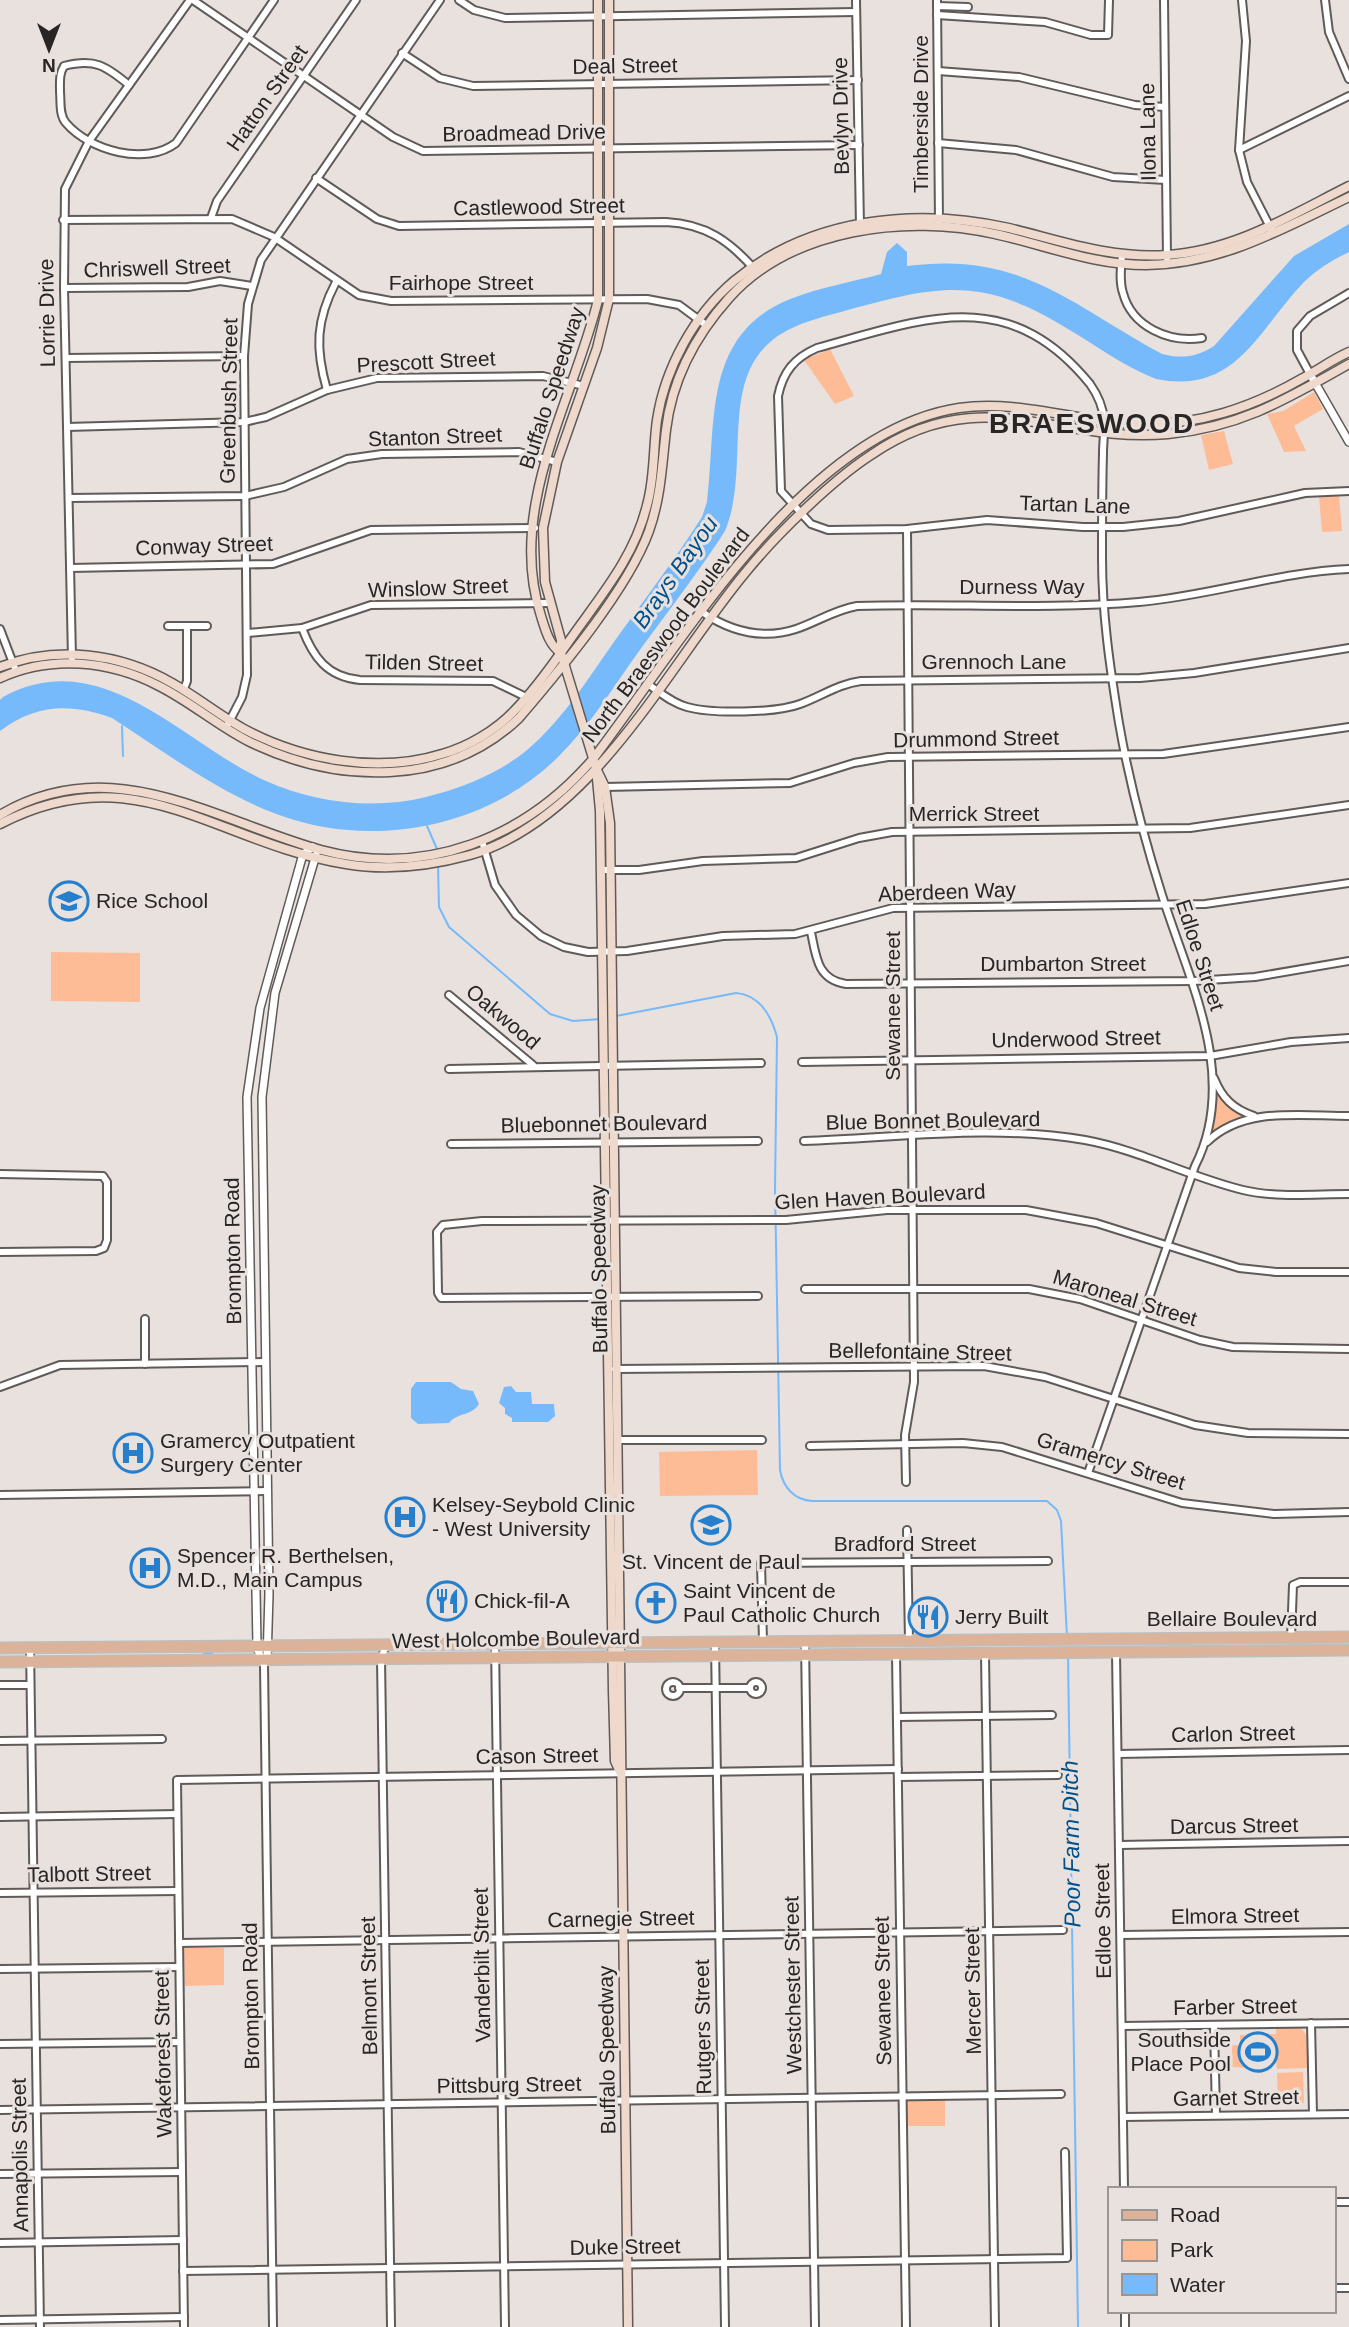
<svg xmlns="http://www.w3.org/2000/svg" width="1349" height="2327" viewBox="0 0 1349 2327" font-family="Helvetica,sans-serif">
	<rect width="100%" height="100%" fill="#e8e1de"/>
	<!-- green -->
	<g fill="#febc96">
		<polygon points="830,349 854,396 835,404 804,360"/>
		<polygon points="1314,392 1323,409 1294,426 1306,451 1284,452 1267,414 1283,411"/>
		<polygon points="1224,431 1233,464 1209,470 1201,435"/>
		<polygon points="1339,495 1342,531 1322,532 1319,496"/>
		<polygon points="51,952 140,953 140,1002 51,1001"/>
		<polygon points="1213,1076 1224,1099 1255,1117 1231,1124 1207,1142"/>
		<polygon points="757,1450 758,1495 660,1496 659,1452"/>
		<polygon points="184,1948 224,1948 224,1985 185,1986"/>
		<polygon points="1300,2026 1309,2039 1309,2068 1277,2069 1276,2062 1271,2064 1272,2069 1232,2067 1232,2045 1240,2045 1240,2035 1276,2034 1276,2027"/>
		<polygon points="1303,2072 1304,2103 1278,2104 1277,2073"/>
		<rect x="906" y="2100" width="39" height="26"/>
	</g>
	<!-- water -->
	<g fill="#76bafc">
		<path d="M1349 224V252C1333 260 1317 269 1304 282 1257 331 1236 395 1156 379 1125 367 1097 346 1068 329 979 274 936 286 841 312 803 322 768 331 750 369 729 414 746 481 725 531 699 571 670 609 642 647 615 684 591 725 558 757 488 827 374 849 282 816 224 796 164 752 112 718 71 703 36 704 0 731V700L3 697C103 643 181 743 266 781 316 803 373 810 426 797 462 788 498 774 527 750 563 720 589 677 616 639 645 599 675 559 702 517L707 502C717 422 701 333 793 298 821 287 852 282 881 274L887 252 897 243 907 252V266C1021 251 1070 304 1162 354 1182 359 1197 357 1214 346L1294 256Z"/>
		<path d="M416 1382H451L461 1389 473 1391 479 1404C472 1416 458 1412 449 1423L418 1424 411 1418V1389Z"/>
		<polygon points="511,1386 516,1392 531,1392 532,1404 554,1404 555,1416 548,1422 512,1422 512,1418 505,1414 505,1408 499,1403 504,1387"/>
	</g>
	<g fill="none" stroke-linecap="round" stroke-linejoin="round">
		<!-- stream -->
		<g stroke="#76bafc" stroke-width="2">
			<polyline points="122,726 123,756"/>
			<polyline points="427,826 437,849"/>
			<polyline points="438,865 439,907 449,927 550,1014 573,1021 601,1019"/>
			<path d="M616 1016 736 993C760 995 771 1015 777 1037L775 1188 780 1470C783 1487 794 1500 812 1501H1047L1057 1510 1061 1521 1067 1637"/>
			<polyline points="1068,1656 1078,2327"/>
		</g>
		<!-- river -->
		<polyline stroke="#76bafc" stroke-width="10" points="208,1653 208,1654"/>
		<!-- minor casing -->
		<g stroke="#605b58" stroke-width="10">
			<g id="minor">
				<polyline points="193,0 393,137 423,151 859,145"/>
				<polyline points="459,0 474,10 505,18 856,12"/>
				<polyline points="856,0 860,226"/>
				<polyline points="937,0 939,222"/>
				<polyline points="1164,0 1167,258"/>
				<polyline points="1242,0 1246,41 1239,150 1247,182 1271,229"/>
				<polyline points="1325,0 1329,32 1349,79"/>
				<polyline points="937,6 968,7"/>
				<polyline points="937,15 1045,22 1091,35 1108,35 1109,0"/>
				<polyline points="402,53 440,78 473,86 858,80"/>
				<polyline points="938,71 1019,77 1135,105 1165,107"/>
				<path d="M129 85C106 66 95 58 64 66 59 74 60 82 60 92 61 102 59 115 66 123 90 151 146 166 176 143L274 0"/>
				<polyline points="938,143 1016,150 1113,177 1166,180"/>
				<polyline points="1239,150 1349,96"/>
				<path d="M316 178 377 219 399 226 666 222C706 224 730 241 756 271"/>
				<polyline points="211,218 217,201 356,0"/>
				<polyline points="63,220 232,219 274,237 359,295 391,301 647,299 679,305 706,325"/>
				<path d="M1122 255C1121 267 1119 281 1123 293 1132 327 1169 343 1202 338"/>
				<polyline points="64,288 188,287 220,281 252,286"/>
				<polyline points="66,358 244,356"/>
				<polyline points="1310,374 1297,350 1297,331 1310,316 1349,293"/>
				<path d="M327 390C315 348 316 320 336 282"/>
				<polyline points="67,427 244,422 266,417 327,390 377,378 543,376 584,386"/>
				<polyline points="69,498 245,496 284,487 347,459 382,454 519,452 557,462"/>
				<polyline points="70,568 273,564 371,530 535,528"/>
				<path d="M702 612C730 631 762 640 796 629 817 622 834 610 857 606 950 603 1046 610 1139 602 1210 596 1278 572 1349 569"/>
				<polyline points="168,626 207,626"/>
				<path d="M302 628C313 657 327 677 360 680L493 681 526 697"/>
				<polyline points="0,629 16,671"/>
				<polyline points="248,633 302,628 371,605 549,603"/>
				<polyline points="72,658 64,288 65,189 89,141 190,0"/>
				<path d="M649 685C661 693 672 703 687 707 712 714 776 713 800 704 822 696 838 684 861 681L1140 678 1194 673 1349 648"/>
				<polyline points="184,689 187,681 187,626"/>
				<polyline points="228,724 242,697 247,675 244,356 248,304 261,260 440,0"/>
				<polyline points="605,787 790,783 854,763 888,757 1163,754 1349,727"/>
				<polyline points="482,841 495,885 516,915 541,936 564,947 588,952 627,951 723,936 795,934 893,908 1205,904 1349,883"/>
				<polyline points="601,870 639,870 703,861 796,858 859,838 892,832 1190,828 1349,805"/>
				<path d="M811 932C816 956 817 980 846 984L1194 981 1255 977 1349 961"/>
				<polyline points="449,995 533,1065"/>
				<polyline points="802,1062 1210,1056 1291,1042 1349,1038"/>
				<polyline points="449,1069 761,1063"/>
				<path d="M1214 1078C1222 1098 1233 1109 1254 1116"/>
				<path d="M804 1141C897 1138 992 1124 1085 1140 1140 1150 1189 1177 1243 1190 1277 1198 1314 1194 1349 1194"/>
				<path d="M1207 1142C1244 1106 1301 1116 1349 1116"/>
				<polyline points="451,1144 758,1141"/>
				<polyline points="0,1174 103,1176 107,1182 107,1240 104,1248 96,1251 0,1252"/>
				<polyline points="805,1289 1029,1289 1080,1299 1200,1340 1233,1347 1349,1349"/>
				<polyline points="758,1296 441,1298 438,1293 437,1232 443,1225 482,1221 786,1220 887,1210 1026,1210 1096,1223 1239,1268 1276,1272 1349,1272"/>
				<polyline points="145,1319 145,1364"/>
				<polyline points="615,1369 984,1366 1045,1377 1195,1425 1248,1433 1349,1434"/>
				<polyline points="0,1387 60,1365 263,1362"/>
				<polyline points="619,1440 762,1440"/>
				<polyline points="810,1446 963,1443 1002,1447 1182,1503 1274,1514 1349,1512"/>
				<path d="M1088 1473 1195 1166C1240 1077 1189 981 1162 895 1144 838 1129 781 1119 723 1110 668 1102 613 1102 558 1102 523 1102 488 1103 453 1103 442 1105 430 1104 420 1103 407 1097 394 1090 384 1008 283 923 319 817 348 794 358 783 372 778 396L781 491 811 524 828 530 907 529 987 520 1083 527H1123L1179 521 1305 493 1349 491"/>
				<polyline points="906,1482 905,1435 914,1382 907,529"/>
				<polyline points="0,1495 267,1491"/>
				<polyline points="907,1530 909,1641"/>
				<polyline points="1291,1638 1293,1585 1300,1582 1349,1582"/>
				<polyline points="763,1642 761,1563 1048,1561"/>
				<polyline points="805,1642 815,2327"/>
				<polyline points="715,1643 725,2327"/>
				<polyline points="495,1644 505,2327"/>
				<polyline points="386,1645 381,1659 391,2327"/>
				<polyline points="30,1647 40,2327"/>
				<polyline points="1116,1653 1124,2189"/>
				<polyline points="985,1654 995,2327"/>
				<polyline points="896,1655 906,2327"/>
				<polyline points="261,1660 264,1665 273,2327"/>
				<circle cx="756" cy="1688" r="6"/>
				<circle cx="673" cy="1689" r="7"/>
				<polyline points="0,1685 30,1685"/>
				<polyline points="679,1688 750,1688"/>
				<polyline points="897,1717 1052,1715"/>
				<polyline points="0,1741 162,1739"/>
				<polyline points="1118,1754 1349,1750"/>
				<polyline points="898,1777 1058,1775"/>
				<polyline points="0,1817 177,1814"/>
				<polyline points="1119,1845 1349,1841"/>
				<polyline points="0,1893 178,1891"/>
				<polyline points="1121,1935 1349,1932"/>
				<polyline points="179,1943 1063,1930"/>
				<polyline points="0,1969 179,1967"/>
				<polyline points="1311,2023 1313,2114"/>
				<polyline points="1214,2025 1216,2115"/>
				<polyline points="1122,2026 1349,2023"/>
				<polyline points="0,2044 180,2042"/>
				<polyline points="0,2110 1061,2094"/>
				<polyline points="1123,2117 1349,2114"/>
				<polyline points="0,2174 182,2172"/>
				<polyline points="1333,2202 1349,2202"/>
				<polyline points="0,2243 183,2240"/>
				<polyline points="183,2271 1067,2258 1065,2152"/>
				<polyline points="1333,2288 1349,2288"/>
				<polyline points="1125,2311 1125,2327"/>
				<polyline points="0,2320 184,2317"/>
				<polyline points="184,2327 177,1780 898,1769"/>
			</g>
		</g>
		<!-- tertiary casing -->
		<g stroke="#605b58" stroke-width="10">
			<g id="tertiary">
				<polyline points="1310,374 1349,442"/>
				<polyline points="261,1660 257,1646 247,1097 260,1008 303,854 313,847"/>
				<polyline points="267,1660 269,1594 262,1097 275,993 316,855"/>
			</g>
		</g>
		<!-- secondary casing -->
		<g stroke="#605b58" stroke-width="11">
			<g id="secondary">
				<polyline points="609,0 609,299 597,348 557,462 543,528 545,582 561,640 561,653 596,768 600,811 613,1691 615,1761 620,1772"/>
				<path d="M561 653C549 645 545 629 541 616 506 509 573 401 598 300V0"/>
				<path d="M0 667C56 645 120 653 172 683 197 697 219 715 244 729 302 760 378 774 442 754 468 747 496 730 514 711 534 691 551 667 567 644 598 599 634 559 647 505 655 477 653 448 657 420 665 368 694 315 734 281 810 218 915 207 1009 228 1062 241 1111 259 1167 255 1234 251 1291 215 1349 186"/>
				<path d="M0 678C51 655 109 660 159 686 191 702 218 726 250 742 337 784 446 788 519 718 560 670 628 589 649 531 661 497 662 464 666 430 672 379 695 336 729 298 792 228 907 214 995 234 1045 245 1093 265 1146 265 1222 264 1282 229 1349 197"/>
				<polyline points="596,768 605,787 610,823 628,2327"/>
				<path d="M0 815C112 749 213 820 321 850 426 878 525 838 593 759 681 644 805 431 959 408 1019 399 1077 422 1137 424 1198 426 1251 408 1303 378 1318 370 1333 359 1349 352"/>
				<path d="M0 824C137 753 215 843 346 864 387 871 430 866 470 855 593 819 667 667 745 573 775 536 831 481 871 455 981 379 1056 444 1168 434 1241 427 1287 399 1349 364"/>
			</g>
		</g>
		<!-- primary casing -->
		<g stroke="#bebebd" stroke-width="13">
			<g id="primary">
				<polyline points="0,1648 1349,1637"/>
				<polyline points="0,1662 1349,1650"/>
			</g>
		</g>
		<!-- minor -->
		<use href="#minor" stroke="#fff" stroke-width="6"/>
		<!-- tertiary -->
		<use href="#tertiary" stroke="#fff" stroke-width="7"/>
		<!-- secondary -->
		<use href="#secondary" stroke="#eed9cc" stroke-width="8"/>
		<!-- primary -->
		<use href="#primary" stroke="#dcb299" stroke-width="10"/>
	</g>
	<!-- icons -->
	<defs>
		<g id="school-ring" transform="scale(2.0125)"><circle r="9.5" fill="#e8e1de" stroke="#257fcc" stroke-width="1.5"/><path d="M0-5L7-2L0 1L-7-2ZM-4 1L0 2.5L4 1V4Q0 6-4 4Z" fill="#257fcc"/></g>
		<g id="hospital-ring" transform="scale(2.0125)"><circle r="9.5" fill="#e8e1de" stroke="#257fcc" stroke-width="1.5"/><path d="M-5-5h3v3.5h4V-5h3V5h-3V1.5h-4V5h-3Z" fill="#257fcc"/></g>
		<g id="restaurant-ring" transform="scale(2.0125)"><circle r="9.5" fill="#e8e1de" stroke="#257fcc" stroke-width="1.5"/><path d="M-5-6h1v4h1v-4h1v4h1v-4h1v5L-1.5 .5V6h-2V.5L-5-1ZM5-6V6H3V1.5H1.5Q1.5-4 5-6Z" fill="#257fcc"/></g>
		<g id="church-ring" transform="scale(2.0125)"><circle r="9.5" fill="#e8e1de" stroke="#257fcc" stroke-width="1.5"/><path d="M-1.2-6h2.4v3.5h3.3v2.4h-3.3V6h-2.4V-.1h-3.3v-2.4h3.3Z" fill="#257fcc"/></g>
		<g id="stadium-ring" transform="scale(2.0125)"><circle r="9.5" fill="#e8e1de" stroke="#257fcc" stroke-width="1.5"/><path d="M0-5a6.5 5 0 1 0 0 10a6.5 5 0 1 0 0-10ZM-3.5-1.8h7v3.6h-7Z" fill="#257fcc"/></g>
	</defs>
	<g fill-rule="evenodd">
		<use href="#school-ring" x="69" y="901"/>
		<use href="#hospital-ring" x="133" y="1453"/>
		<use href="#hospital-ring" x="405" y="1517"/>
		<use href="#school-ring" x="711" y="1525"/>
		<use href="#hospital-ring" x="150" y="1568"/>
		<use href="#restaurant-ring" x="447" y="1601"/>
		<use href="#church-ring" x="656" y="1603"/>
		<use href="#restaurant-ring" x="928" y="1617"/>
		<use href="#stadium-ring" x="1258" y="2052"/>
	</g>
	<g text-anchor="middle" stroke-width="6" stroke-linejoin="round" paint-order="stroke">
		<!-- street labels -->
		<g font-size="21" fill="#282524" stroke="#e8e1de">
			<text transform="translate(625 66) rotate(-1)" y="7">Deal Street</text>
			<text transform="translate(267 98) rotate(-55)" y="7">Hatton Street</text>
			<text transform="translate(921 114) rotate(-90)" y="7">Timberside Drive</text>
			<text transform="translate(841 116) rotate(-91)" y="7">Bevlyn Drive</text>
			<text transform="translate(1148 132) rotate(-91)" y="7">Ilona Lane</text>
			<text transform="translate(524 133) rotate(-1)" y="7">Broadmead Drive</text>
			<text transform="translate(539 207) rotate(-1)" y="7">Castlewood Street</text>
			<text transform="translate(157 268) rotate(-2)" y="7">Chriswell Street</text>
			<text x="461" y="290">Fairhope Street</text>
			<text transform="translate(47 313) rotate(-91)" y="7">Lorrie Drive</text>
			<text transform="translate(426 362) rotate(-3)" y="7">Prescott Street</text>
			<text transform="translate(552 388) rotate(-72)" y="7">Buffalo Speedway</text>
			<text transform="translate(229 401) rotate(-89)" y="7">Greenbush Street</text>
			<text transform="translate(435 437) rotate(-2)" y="7">Stanton Street</text>
			<text transform="translate(1075 505) rotate(2)" y="7">Tartan Lane</text>
			<text transform="translate(204 546) rotate(-2)" y="7">Conway Street</text>
			<text x="1022" y="594">Durness Way</text>
			<text transform="translate(438 588) rotate(-2)" y="7">Winslow Street</text>
			<text transform="translate(666 635) rotate(-53)" y="7">North Braeswood Boulevard</text>
			<text x="994" y="669">Grennoch Lane</text>
			<text transform="translate(424 663) rotate(1)" y="7">Tilden Street</text>
			<text transform="translate(976 739) rotate(-1)" y="7">Drummond Street</text>
			<text x="974" y="821">Merrick Street</text>
			<text transform="translate(947 892) rotate(-2)" y="7">Aberdeen Way</text>
			<text transform="translate(1200 955) rotate(72)" y="7">Edloe Street</text>
			<text x="1063" y="971">Dumbarton Street</text>
			<text transform="translate(893 1006) rotate(-90)" y="7">Sewanee Street</text>
			<text transform="translate(503 1017) rotate(40)" y="7">Oakwood</text>
			<text transform="translate(1076 1039) rotate(-1)" y="7">Underwood Street</text>
			<text transform="translate(933 1121) rotate(-1)" y="7">Blue Bonnet Boulevard</text>
			<text transform="translate(604 1124) rotate(-1)" y="7">Bluebonnet Boulevard</text>
			<text transform="translate(880 1197) rotate(-3)" y="7">Glen Haven Boulevard</text>
			<text transform="translate(233 1251) rotate(-91)" y="7">Brompton Road</text>
			<text transform="translate(599 1269) rotate(-91)" y="7">Buffalo Speedway</text>
			<text transform="translate(1125 1298) rotate(17)" y="7">Maroneal Street</text>
			<text transform="translate(920 1352) rotate(1)" y="7">Bellefontaine Street</text>
			<text transform="translate(1111 1461) rotate(17)" y="7">Gramercy Street</text>
			<text x="905" y="1551">Bradford Street</text>
			<text x="1232" y="1626">Bellaire Boulevard</text>
			<text transform="translate(516 1639) rotate(-1)" y="7">West Holcombe Boulevard</text>
			<text transform="translate(1233 1734) rotate(-1)" y="7">Carlon Street</text>
			<text transform="translate(537 1756) rotate(-1)" y="7">Cason Street</text>
			<text transform="translate(1234 1826) rotate(-1)" y="7">Darcus Street</text>
			<text transform="translate(89 1874) rotate(-1)" y="7">Talbott Street</text>
			<text transform="translate(1235 1916) rotate(-1)" y="7">Elmora Street</text>
			<text transform="translate(621 1919) rotate(-1)" y="7">Carnegie Street</text>
			<text transform="translate(1103 1921) rotate(-91)" y="7">Edloe Street</text>
			<text transform="translate(482 1965) rotate(-91)" y="7">Vanderbilt Street</text>
			<text transform="translate(793 1985) rotate(-91)" y="7">Westchester Street</text>
			<text transform="translate(369 1986) rotate(-91)" y="7">Belmont Street</text>
			<text transform="translate(883 1991) rotate(-91)" y="7">Sewanee Street</text>
			<text transform="translate(973 1991) rotate(-91)" y="7">Mercer Street</text>
			<text transform="translate(251 1996) rotate(-91)" y="7">Brompton Road</text>
			<text transform="translate(1235 2007) rotate(-1)" y="7">Farber Street</text>
			<text transform="translate(703 2027) rotate(-91)" y="7">Rutgers Street</text>
			<text transform="translate(607 2050) rotate(-91)" y="7">Buffalo Speedway</text>
			<text transform="translate(163 2054) rotate(-91)" y="7">Wakeforest Street</text>
			<text transform="translate(509 2085) rotate(-1)" y="7">Pittsburg Street</text>
			<text transform="translate(1236 2098) rotate(-1)" y="7">Garnet Street</text>
			<text transform="translate(20 2155) rotate(-91)" y="7">Annapolis Street</text>
			<text transform="translate(625 2247) rotate(-1)" y="7">Duke Street</text>
		</g>
		<!-- poi labels -->
		<g font-size="21" fill="#282524" stroke="#e8e1de" text-anchor="start">
			<text x="96" y="908">Rice School</text>
			<text x="160" y="1448">Gramercy Outpatient<tspan x="160" dy="24">Surgery Center</tspan></text>
			<text x="432" y="1512">Kelsey-Seybold Clinic<tspan x="432" dy="24">- West University</tspan></text>
			<text x="177" y="1563">Spencer R. Berthelsen,<tspan x="177" dy="24">M.D., Main Campus</tspan></text>
			<text x="711" y="1569" text-anchor="middle">St. Vincent de Paul</text>
			<text x="683" y="1598">Saint Vincent de<tspan x="683" dy="24">Paul Catholic Church</tspan></text>
			<text x="474" y="1608">Chick-fil-A</text>
			<text x="955" y="1624">Jerry Built</text>
			<text x="1231" y="2047" text-anchor="end">Southside<tspan x="1231" dy="24">Place Pool</tspan></text>
		</g>
		<!-- water labels -->
		<g font-size="23" font-style="italic" fill="#00508c" stroke="#e8e1de">
			<text transform="translate(675 572) rotate(-55)" y="8">Brays Bayou</text>
			<text transform="translate(1071 1844) rotate(-91)" y="8">Poor Farm Ditch</text>
		</g>
		<!-- district labels -->
		<g font-size="28" font-weight="bold" letter-spacing="2" fill="#282524" stroke="#e8e1de">
			<text x="1092" y="433">BRAESWOOD</text>
		</g>
	</g>
	<!-- legend -->
	<rect x="1108" y="2187" width="228" height="126" fill="#e8e1de" stroke="#9b9694" stroke-width="2"/>
	<rect x="1122" y="2210" width="35" height="10" fill="#dcb299" stroke="#9b9694" stroke-width="2"/>
	<text x="1170" y="2222" font-size="21" fill="#282524">Road</text>
	<rect x="1122" y="2240" width="35" height="21" fill="#febc96" stroke="#9b9694" stroke-width="2"/>
	<text x="1170" y="2257" font-size="21" fill="#282524">Park</text>
	<rect x="1122" y="2274" width="35" height="21" fill="#76bafc" stroke="#9b9694" stroke-width="2"/>
	<text x="1170" y="2292" font-size="21" fill="#282524">Water</text>
	<!-- north arrow -->
	<g transform="translate(49 49) rotate(180)" stroke="#e8e1de" stroke-width="5" paint-order="stroke">
	<path d="M0-5L12 26L0 18L-12 26Z" fill="#282524"/>
	<text y="-10" font-size="19" font-weight="bold" text-anchor="middle" fill="#282524">N</text>
	</g>
</svg>
